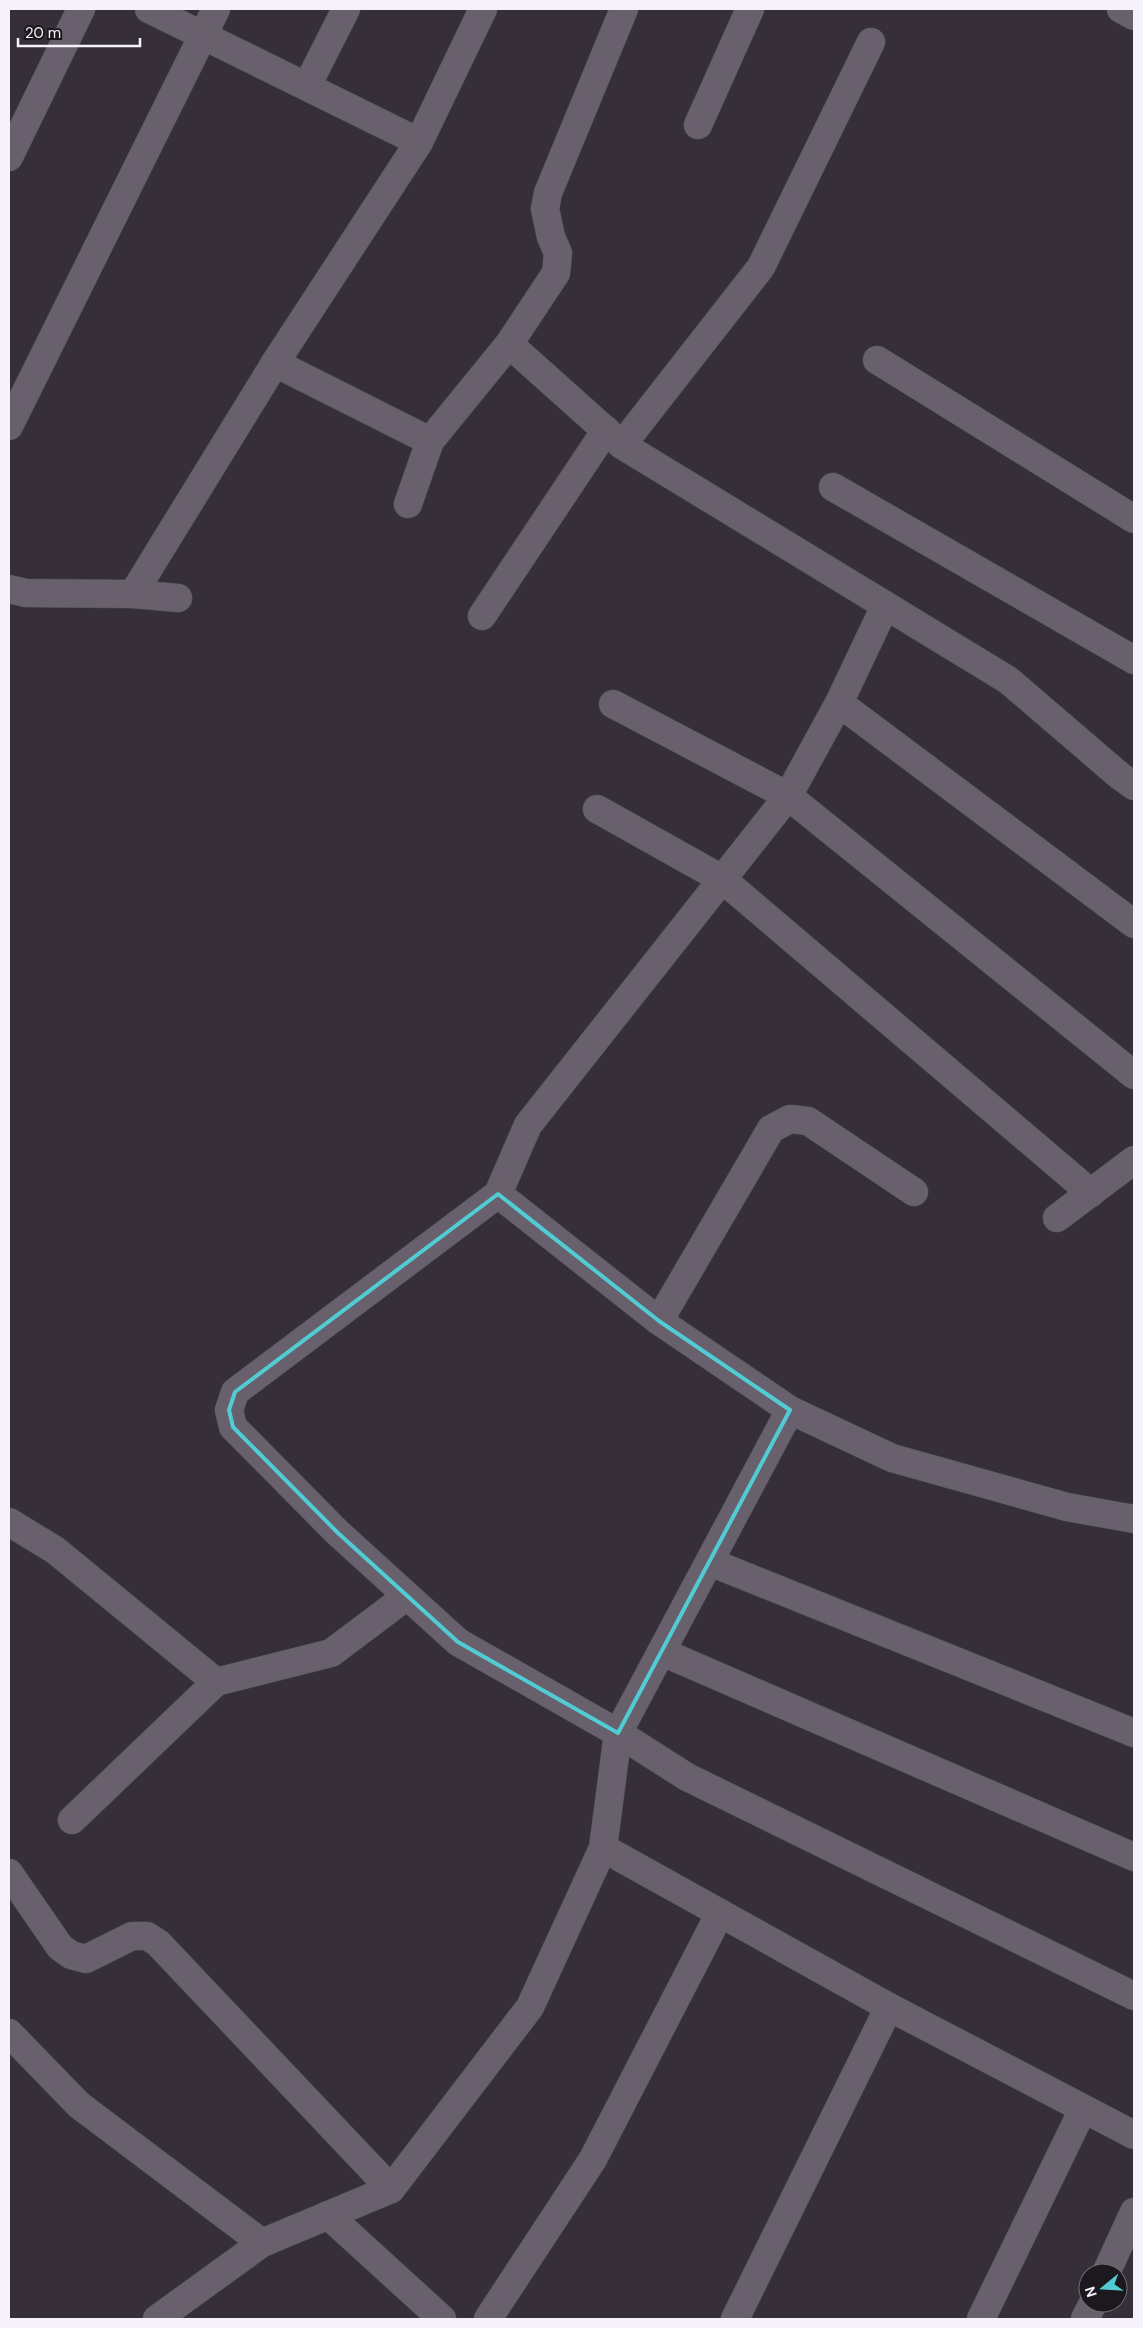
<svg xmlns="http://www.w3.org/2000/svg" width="1143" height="2328" viewBox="0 0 1143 2328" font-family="'DM Sans',sans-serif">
	<rect width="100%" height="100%" fill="#362f3a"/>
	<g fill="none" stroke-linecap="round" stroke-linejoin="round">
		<!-- minor casing -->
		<g stroke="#514c55" stroke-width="29">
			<g id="minor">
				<polyline points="149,9 419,142"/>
				<polyline points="1121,9 1134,16"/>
				<polyline points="307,86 346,9"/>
				<polyline points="698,125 750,9"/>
				<polyline points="9,157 81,9"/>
				<polyline points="509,344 622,445 1008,680 1120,776 1134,786"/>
				<polyline points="877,360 1134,519"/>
				<polyline points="275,363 430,441"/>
				<polyline points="9,426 216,9"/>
				<polyline points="622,445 761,267 871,42"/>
				<polyline points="833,487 1134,660"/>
				<polyline points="408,504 430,441 509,344 556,273 558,253 551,237 545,209 548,193 624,9"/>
				<polyline points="9,589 26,593 133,594 178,598"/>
				<polyline points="133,594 275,363 419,142 483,9"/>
				<polyline points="885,606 839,703 788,796 528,1125 498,1194 235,1392 229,1410 233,1427 338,1533 458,1642 618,1733 687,1777 1134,1996"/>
				<polyline points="482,616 606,430"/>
				<polyline points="839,703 1134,924"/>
				<polyline points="613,704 788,796 1134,1075"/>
				<polyline points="597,809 722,879 1091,1193"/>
				<polyline points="498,1194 659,1321 790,1410 892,1458 1067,1507 1134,1519"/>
				<polyline points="1057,1218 1134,1160"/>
				<polyline points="659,1321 771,1129 790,1119 808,1121 914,1192"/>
				<polyline points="9,1522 55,1550 216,1682"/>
				<polyline points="710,1562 1134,1733"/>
				<polyline points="662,1652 1134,1857"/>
				<polyline points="72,1820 216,1682 331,1653 407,1596"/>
				<polyline points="603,1848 889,2007 1134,2135"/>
				<polyline points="9,1873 60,1947 71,1955 86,1959 132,1936 147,1936 158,1943 391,2189"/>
				<polyline points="9,2033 79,2105 262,2243"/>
				<polyline points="328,2215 442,2319"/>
				<polyline points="1106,2273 1134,2212"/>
				<polyline points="157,2319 262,2243 391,2189 530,2007 603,1848 618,1733 790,1410"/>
				<polyline points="488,2319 593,2159 720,1913"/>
				<polyline points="735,2319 889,2007"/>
				<polyline points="981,2319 1083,2109"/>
				<polyline points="1085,2319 1093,2303"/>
			</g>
		</g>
		<!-- minor -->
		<use href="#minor" stroke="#68606c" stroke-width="28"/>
	</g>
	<!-- marked area -->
	<path fill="none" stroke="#51ccd5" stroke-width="4" stroke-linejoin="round" d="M498 1194 659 1321 790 1410 618 1733 458 1642 338 1533 233 1427 229 1410 235 1392Z"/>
	<!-- border -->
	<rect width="1143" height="2328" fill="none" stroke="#f6f2f9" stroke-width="20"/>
	<!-- north arrow -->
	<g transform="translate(1103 2288) rotate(252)"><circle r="24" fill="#1c191e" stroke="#737076"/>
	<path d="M0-4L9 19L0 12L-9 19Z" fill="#51ccd5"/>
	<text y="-8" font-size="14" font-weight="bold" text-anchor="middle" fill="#f6f2f9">N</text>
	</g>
	<!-- scale -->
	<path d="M18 38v8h122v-8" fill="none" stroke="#f6f2f9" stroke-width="2.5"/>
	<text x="25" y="38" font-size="15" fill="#f6f2f9" stroke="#1c191e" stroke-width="4" paint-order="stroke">20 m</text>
</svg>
